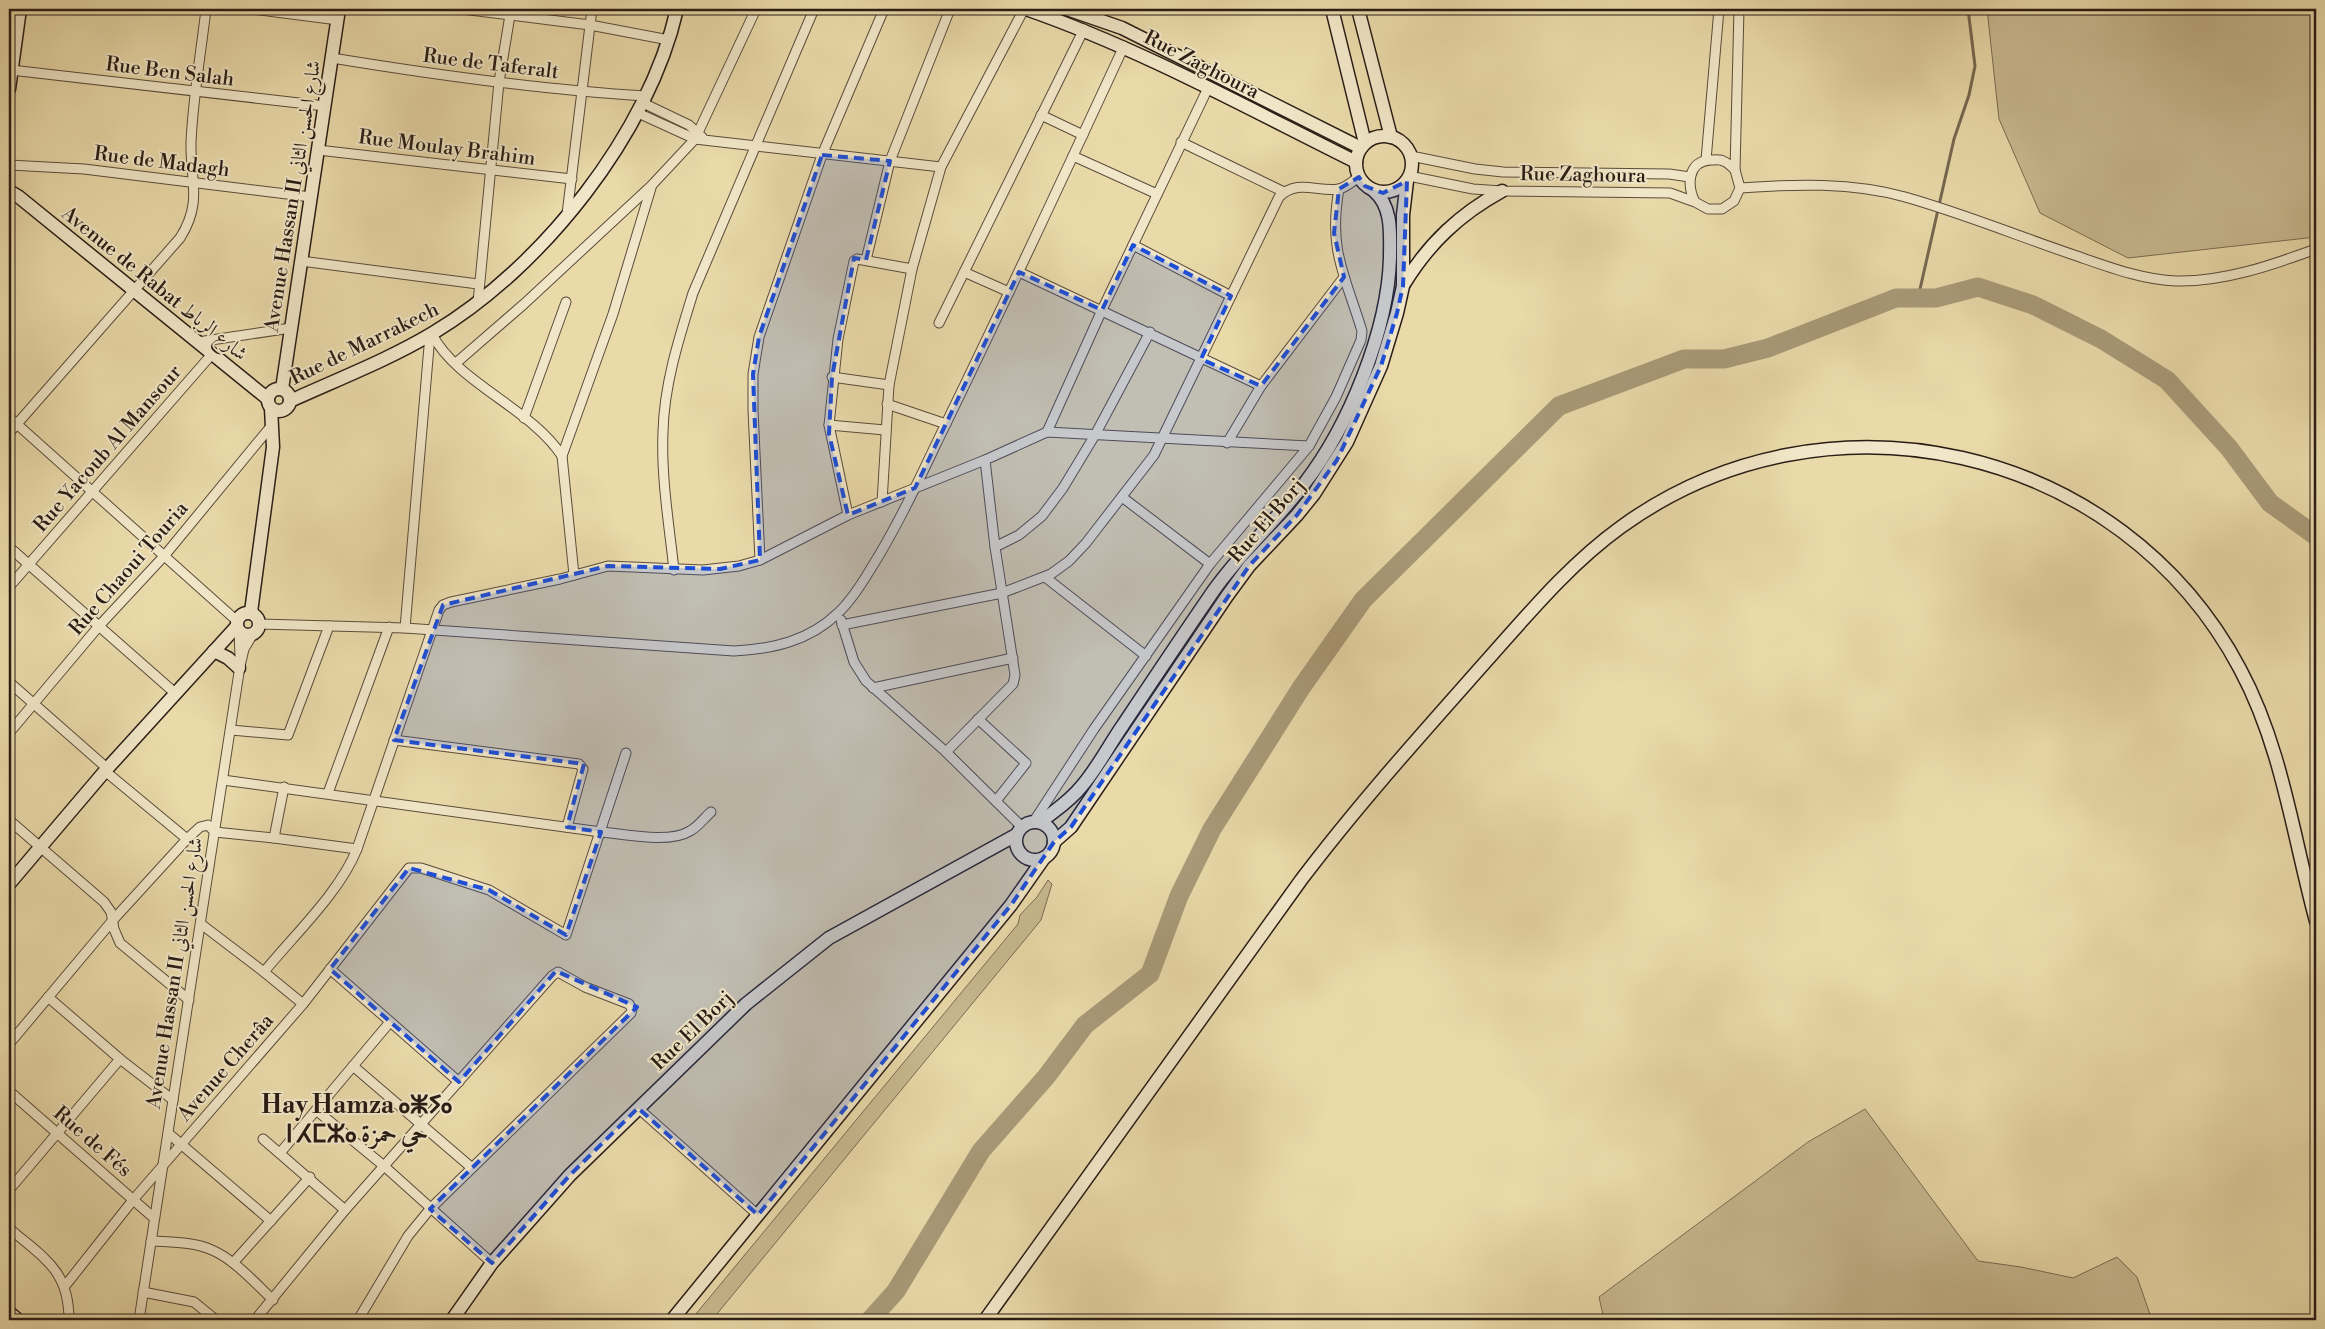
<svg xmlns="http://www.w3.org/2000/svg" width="2325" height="1329" viewBox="0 0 2325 1329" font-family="'Libre Bodoni',Amiri,'Noto Sans Tifinagh',serif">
	<rect width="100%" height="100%" fill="#eadaaa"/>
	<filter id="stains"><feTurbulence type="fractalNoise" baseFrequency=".004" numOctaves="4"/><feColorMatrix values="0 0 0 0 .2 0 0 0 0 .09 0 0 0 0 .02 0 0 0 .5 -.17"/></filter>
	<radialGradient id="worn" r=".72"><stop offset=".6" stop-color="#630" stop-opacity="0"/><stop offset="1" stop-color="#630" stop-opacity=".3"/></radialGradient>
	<!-- green -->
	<g fill="#c9ba91" stroke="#7a6c54">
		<polygon points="1987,9 2316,9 2316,237 2128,258 2040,213 1999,119"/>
		<polygon points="1048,880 1052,884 1041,920 712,1320 691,1320 1018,924 1020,915 1037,897"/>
		<polygon points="1865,1109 1978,1261 2021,1267 2073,1278 2117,1257 2137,1277 2152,1320 1604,1320 1599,1297 1808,1142"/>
	</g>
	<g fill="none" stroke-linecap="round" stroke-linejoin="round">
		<!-- stream -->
		<polyline stroke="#766851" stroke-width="3" points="1918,298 1954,139 1969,95 1975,66 1968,9"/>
		<!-- river -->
		<polyline stroke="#a99a78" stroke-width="19" points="870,1320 896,1291 981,1151 1046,1077 1085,1025 1150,974 1179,896 1212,829 1301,688 1363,600 1559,406 1684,359 1724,359 1768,348 1896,298 1936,298 1978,287 2033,305 2101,339 2167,380 2229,448 2270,503 2316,536"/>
		<!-- street casing -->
		<g stroke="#5a4c3b" stroke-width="11">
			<g id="street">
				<polyline points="252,9 338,20"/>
				<polyline points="462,9 590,25 669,40"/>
				<path d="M332 58C436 75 541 90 646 96"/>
				<polyline points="11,70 325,106"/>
				<polyline points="643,103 689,125 702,137"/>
				<polyline points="638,113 695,139 941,167"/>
				<polyline points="1041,115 1083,135"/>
				<polyline points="1181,142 1284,192"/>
				<polyline points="318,150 572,179"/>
				<polyline points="1073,156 1157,194"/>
				<polyline points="1411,156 1475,169 1503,172 1669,174 1690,177"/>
				<polyline points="1706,160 1719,9"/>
				<polyline points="9,165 84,169 311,197"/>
				<polyline points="1735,170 1739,9"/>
				<path d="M1409 176 1473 189 1502 191 1670 193 1695 202 1708 209H1722L1734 201 1740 188 1735 170C1732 167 1727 162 1723 161 1720 159 1714 160 1711 160 1687 161 1687 186 1695 202"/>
				<path d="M1740 188C1794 184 1852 182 1905 197 1962 213 2018 236 2074 255 2106 266 2142 280 2176 281 2224 282 2272 265 2316 249"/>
				<polyline points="567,214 592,9"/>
				<polyline points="1133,245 1231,296"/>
				<polyline points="866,260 890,161 950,9"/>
				<polyline points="301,261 478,284"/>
				<polyline points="964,272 1009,292"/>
				<polyline points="1019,272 1261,386"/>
				<polyline points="478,302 499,82 511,9"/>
				<polyline points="939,323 1084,29"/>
				<path d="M432 334C457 383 531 408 562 456"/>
				<polyline points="198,342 291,328"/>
				<polyline points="456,363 524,304 651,186 695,139 756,9"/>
				<polyline points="832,377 889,385"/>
				<polyline points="887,404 946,424"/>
				<polyline points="9,417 237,621"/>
				<polyline points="524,418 566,302"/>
				<polyline points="829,425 885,430"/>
				<polyline points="1047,432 1102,310 1208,88"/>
				<path d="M9 433 180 238C203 202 190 180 191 142 193 97 201 53 206 9"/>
				<polyline points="1227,443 1261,386 1344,277"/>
				<polyline points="1122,497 1210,564"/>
				<polyline points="882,502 889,385 912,269 941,167 1024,9"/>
				<polyline points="848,515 829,425 838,339 854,261 857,259 912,269"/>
				<polyline points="9,547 175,693"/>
				<polyline points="995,547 1019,535 1042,516 1063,488 1095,435 1150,332"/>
				<polyline points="760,560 753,410 753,374 759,337 822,155 884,9"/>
				<path d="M674 570C669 524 661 477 663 432 664 385 679 338 693 293L814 9"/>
				<polyline points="574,575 562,456 613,314 651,188"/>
				<polyline points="1045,577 1146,656"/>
				<polyline points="9,587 212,354"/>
				<polyline points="841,620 854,662 866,681 946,752 1021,826"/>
				<path d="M259 624 405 628 734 651C773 649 809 641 838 613 851 601 861 585 870 570 896 529 917 484 938 440 1002 309 1063 178 1124 46"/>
				<path d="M842 625 1002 593 1051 574 1069 561 1086 543 1154 455 1279 197C1298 178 1318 193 1339 189 1345 188 1353 181 1359 177"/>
				<polyline points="405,628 430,335"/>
				<polyline points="239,631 240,656"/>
				<polyline points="9,682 108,769"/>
				<polyline points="873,688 1013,658"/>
				<polyline points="978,719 1026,763 996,801"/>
				<polyline points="231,730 288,735 329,626"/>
				<polyline points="9,733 99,626 165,555 272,425"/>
				<polyline points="394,740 579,764 583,769 567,827"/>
				<polyline points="946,752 1013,684 1015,675 995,547 985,460"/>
				<polyline points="105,771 187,839"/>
				<path d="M223 780 601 832C625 834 669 844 690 831 698 827 704 818 711 812"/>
				<polyline points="328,793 389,627"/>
				<polyline points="9,820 104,902 111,912 114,929 120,943 189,1000"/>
				<path d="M1034 821 1094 729 1210 564 1309 446 1336 397 1361 340 1362 331C1345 275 1328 250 1339 189"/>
				<polyline points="274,838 357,849"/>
				<path d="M201 924 264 972C294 935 340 892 357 849L439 610 443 605 451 602 560 579 608 566 703 570 739 566 760 560 848 515 985 460 1047 432 1309 446"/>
				<polyline points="330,969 459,1082"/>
				<polyline points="264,972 303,1004"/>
				<polyline points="48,997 120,1059 173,1100"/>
				<polyline points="9,1044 113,920 187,839 200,827 208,825 215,832 274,838 284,787"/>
				<polyline points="353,1066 472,1168"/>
				<polyline points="9,1091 154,1218"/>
				<polyline points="638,1108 758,1215"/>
				<polyline points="316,1110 384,1166 492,1263"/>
				<polyline points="168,1133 271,1221"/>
				<polyline points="263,1139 345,1210"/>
				<polyline points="280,1153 390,1022"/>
				<polyline points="9,1190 120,1059"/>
				<path d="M9 1228C43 1258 69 1269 69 1320"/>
				<path d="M151 1241C171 1242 194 1242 212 1250 235 1260 255 1283 273 1300"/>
				<polyline points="233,1263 310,1177"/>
				<polyline points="65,1286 133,1200 303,1004 409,868 421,868 489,890 566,935 626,753"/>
				<polyline points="143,1292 194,1302 216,1320"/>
				<polyline points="139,1320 240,666 244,649 253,634"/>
				<polyline points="255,1320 345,1210 552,976 558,972 585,987 629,1004 632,1009 631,1013 430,1209 408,1236 358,1320"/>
			</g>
		</g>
		<!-- secondary casing -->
		<g stroke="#2a1d16" stroke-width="15">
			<g id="secondary">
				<path d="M1026 9C1141 49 1247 108 1356 162"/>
				<polyline points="1067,9 1122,28 1361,148"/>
				<polyline points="1332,9 1365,143"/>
				<polyline points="1358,9 1391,137"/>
				<polyline points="9,12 9,9"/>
				<polyline points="9,89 20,9"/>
				<circle cx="1384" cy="164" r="28"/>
				<polyline points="9,191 19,197 268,399"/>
				<path d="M1404 284C1429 243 1460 214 1502 191"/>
				<circle cx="279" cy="400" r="11"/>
				<polyline points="282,389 339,9"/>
				<path d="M290 401C338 379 388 360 433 333 542 268 649 133 677 9"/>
				<polyline points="251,612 273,447 271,408"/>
				<circle cx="248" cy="624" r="11"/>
				<polyline points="214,651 228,658 239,668"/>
				<circle cx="1035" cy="841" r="19"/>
				<path d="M1041 822C1054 811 1070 801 1081 787 1097 769 1109 745 1123 725 1153 680 1183 635 1214 590 1241 552 1276 521 1304 484 1349 426 1388 330 1390 258 1390 235 1393 207 1374 191"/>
				<polyline points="1054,842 1071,827 1227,596 1249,566 1297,515 1314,494 1347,442 1381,366 1397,313 1403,286 1403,215 1407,181"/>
				<polyline points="9,884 105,771 237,626"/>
				<polyline points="452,1320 492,1263 570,1175 746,1004 829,938 1016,835"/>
				<polyline points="672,1320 1011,905 1044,858"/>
				<path d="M985 1320 1301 880C1357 806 1419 737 1481 667 1525 618 1567 566 1621 527 1826 378 2121 445 2240 669 2282 747 2293 836 2316 921"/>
			</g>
		</g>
		<!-- highway casing -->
		<g stroke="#2a1d16" stroke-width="19">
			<polyline id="highway" points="9,1315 15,1320"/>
		</g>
		<!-- street -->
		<use href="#street" stroke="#f1e7c8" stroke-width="9"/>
		<!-- secondary -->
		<use href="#secondary" stroke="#f1e7c8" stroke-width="12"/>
		<!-- highway -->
		<use href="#highway" stroke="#eadaaa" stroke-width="16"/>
	</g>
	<!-- marked area -->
	<path fill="#1d4ed8" fill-opacity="0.2" stroke="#1d4ed8" stroke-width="4" stroke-dasharray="10 6" stroke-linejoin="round" d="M822 155 890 161 866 260 854 258 832 377 829 434 848 515 915 488 1019 272 1102 310 1133 245 1231 296 1201 359 1261 386 1344 277 1334 233 1339 189 1359 177 1365 186 1383 193 1407 181 1403 286 1397 313 1381 366 1337 460 1297 515 1249 566 1071 827 1054 842 1011 905 758 1215 638 1108 570 1175 492 1263 430 1209 637 1007 556 971 459 1082 330 969 409 868 489 890 566 935 601 832 567 827 584 764 394 740 443 605 608 566 720 569 760 560 753 374 759 337Z"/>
	<g text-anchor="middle" stroke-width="4" stroke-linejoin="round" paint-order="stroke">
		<!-- street labels -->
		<g font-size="20" fill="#2a1d16" stroke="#f1e7c8">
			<text transform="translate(491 63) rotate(7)" y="7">Rue de Taferalt</text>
			<text transform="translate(1202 64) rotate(27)" y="7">Rue Zaghoura</text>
			<text transform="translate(170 71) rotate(7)" y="7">Rue Ben Salah</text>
			<text transform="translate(447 147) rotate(7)" y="7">Rue Moulay Brahim</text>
			<text transform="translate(162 161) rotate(7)" y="7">Rue de Madagh</text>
			<text transform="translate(1583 174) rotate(1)" y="7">Rue Zaghoura</text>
			<text transform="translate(292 196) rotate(-81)" y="7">Avenue Hassan II شارع الحسن الثاني</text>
			<text transform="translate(155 283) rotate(39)" y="7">Avenue de Rabat شارع الرباط</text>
			<text transform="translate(364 343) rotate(-26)" y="7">Rue de Marrakech</text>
			<text transform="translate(107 448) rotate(-49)" y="7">Rue Yacoub Al Mansour</text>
			<text transform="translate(1266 520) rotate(-49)" y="7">Rue El Borj</text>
			<text transform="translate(128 568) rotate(-49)" y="7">Rue Chaoui Touria</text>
			<text transform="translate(174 973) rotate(-81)" y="7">Avenue Hassan II شارع الحسن الثاني</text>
			<text transform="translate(692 1030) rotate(-44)" y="7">Rue El Borj</text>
			<text transform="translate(225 1067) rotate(-49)" y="7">Avenue Cherâa</text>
			<text transform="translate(93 1141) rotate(41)" y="7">Rue de Fés</text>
		</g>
		<!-- district labels -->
		<g font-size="25" font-weight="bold" fill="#2a1d16" stroke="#f1e7c8">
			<text x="357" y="1113">Hay Hamza ⴰⵥⵢⴰ<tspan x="357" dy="29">ⵏ ⵃⵎⵣⴰ حي حمزة</tspan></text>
		</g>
	</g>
	<!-- margin -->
	<rect width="2325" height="1329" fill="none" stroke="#eadaaa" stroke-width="30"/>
	<rect x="10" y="10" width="2305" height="1309" fill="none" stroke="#2a1d16" stroke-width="2.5"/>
	<rect x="15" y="15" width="2295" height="1299" fill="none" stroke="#2a1d16"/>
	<rect width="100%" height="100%" filter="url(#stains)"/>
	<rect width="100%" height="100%" fill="url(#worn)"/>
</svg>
